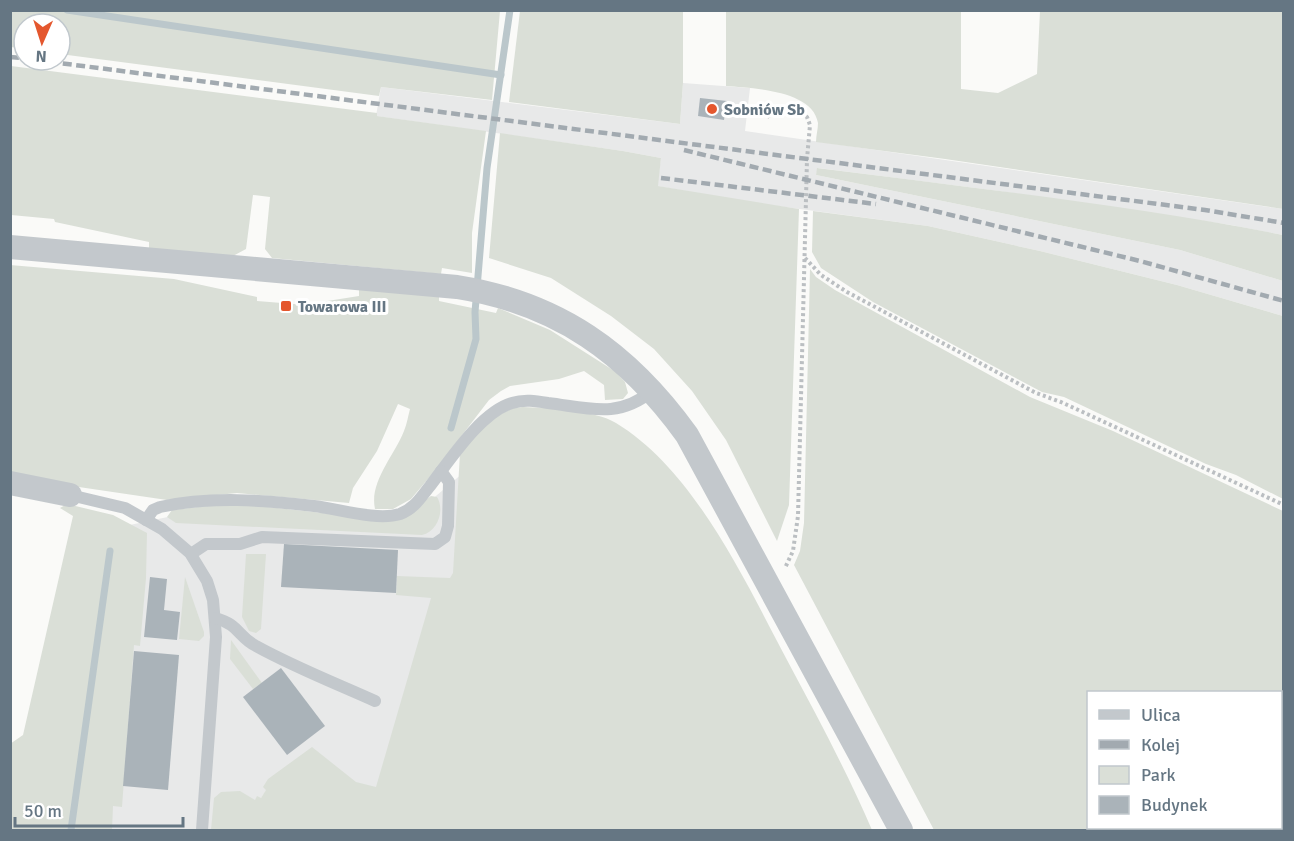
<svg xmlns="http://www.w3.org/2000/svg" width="1294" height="841" viewBox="0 0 1294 841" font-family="Signika,sans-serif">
	<rect width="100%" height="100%" fill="#fafaf8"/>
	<!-- built -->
	<g fill="#e8e9e9">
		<polygon points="683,83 750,88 745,131 1283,209 1283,235 1231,225 999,191 818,168 816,175 1180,250 1283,281 1283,316 1177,285 1040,251 928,226 754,203 657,186 661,158 623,151 376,116 381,87 680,124"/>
		<polygon points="463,473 456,579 384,792 271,783 258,803 213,830 105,830 125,526 215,507 403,524"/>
	</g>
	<!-- green -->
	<g fill="#dadfd7" fill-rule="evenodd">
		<polygon points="11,10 500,11 492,100 381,87 379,96 60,54 60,24 24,24 24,49 11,47"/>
		<polygon points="520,11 683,11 683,83 680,124 509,102"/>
		<path d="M726 11H961V89L998 93 1037 74 1040 11H1283V209L945 159 816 142C816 136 818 129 818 123 813 90 752 88 726 86Z"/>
		<polygon points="11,66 377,113 377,116 486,131 472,233 472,273 442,268 441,274 272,258 265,249 270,197 253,195 246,249 233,256 149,249 149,242 55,222 54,219 11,215"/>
		<polygon points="500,133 623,151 661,158 658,186 799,209 789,505 777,541 726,440 692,391 654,349 611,316 551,278 489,258"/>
		<path d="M817 168C973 188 1130 205 1283 235V281L1180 250 816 175Z"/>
		<polygon points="813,211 928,226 1040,251 1177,285 1283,316 1283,499 1236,475 1206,464 1064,397 1042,392 873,302 821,268 812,252"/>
		<path d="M10 265 174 279 257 297V301L319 306 321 302 359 296V288L439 296V301L496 313 498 308 550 330 616 372 625 382 628 393 623 399 605 400 604 385 584 371 559 379 510 386 501 391 489 400 433 473 411 499 393 509H375C369 482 394 456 404 431 407 424 408 416 410 409L398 404 377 451 353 488 349 503 237 493 167 500 72 486 11 474Z"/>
		<path d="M810 269 816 277 835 290 1030 397 1113 431 1283 511V830H934L794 565 800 551 804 523ZM1088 692H1280V828H1088Z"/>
		<path d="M523 407C548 408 595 410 616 423 695 471 745 581 787 660 817 716 847 772 872 830H211L214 798 221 792 240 791 255 800 257 796 261 798 266 790 263 787 268 779 312 747 356 782 376 787 431 598 396 595 397 576 450 578 453 573 460 453 492 418 513 408Z"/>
		<path d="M431 496 437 497C445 510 438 531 422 535L176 523 167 517 172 510 207 506H259L396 521Z"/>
		<polygon points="67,504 113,515 147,533 146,578 140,646 134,645 122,807 113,806 112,830 11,830 10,744 23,735 73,516 60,508"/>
		<polygon points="246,554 266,554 261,629 256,633 249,631 242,617"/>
		<polygon points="185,577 204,632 204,636 199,641 179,639"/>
		<polygon points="231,640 262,683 253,689 230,659"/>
	</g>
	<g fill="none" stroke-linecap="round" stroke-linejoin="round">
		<!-- stream -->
		<g stroke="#bbc7cb" stroke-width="7">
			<polyline points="67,10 501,75"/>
			<polyline points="451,428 476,339 475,312 487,168 510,10"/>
			<polyline points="71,830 110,551"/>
		</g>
	</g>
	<!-- building -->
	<g fill="#aab3b9">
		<polygon points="700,98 727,101 724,120 698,116"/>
		<polygon points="284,544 398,550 396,593 281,587"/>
		<polygon points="150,577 167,579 164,610 180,612 177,640 144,637"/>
		<polygon points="134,651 179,655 168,790 123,786"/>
		<polygon points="281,668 325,726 287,755 243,697"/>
	</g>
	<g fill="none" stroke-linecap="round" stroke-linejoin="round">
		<!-- path -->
		<g stroke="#bbbfc2" stroke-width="4" stroke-dasharray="3 3" stroke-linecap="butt">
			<path d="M767 117C780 108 794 107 807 117L810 125 807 159 798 516 793 551 785 568"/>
			<polyline points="805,258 821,275 847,292 1036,393 1061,402 1284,505"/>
		</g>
		<!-- service -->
		<g stroke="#c3c8cc" stroke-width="12">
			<polyline points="70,495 125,508 162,529 190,553 207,581 213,600 216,637 202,830"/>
			<path d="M146 520 153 510 160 507C210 496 264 500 314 506 339 509 377 521 400 514 414 509 421 497 430 486 450 460 481 412 512 403 524 399 536 401 548 403 589 408 618 419 652 391"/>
			<polyline points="191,554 206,544 240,544 262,537 435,544 445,537 448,526 449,482 441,471"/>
			<path d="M215 618C239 624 238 637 256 646 294 667 335 683 375 701"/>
		</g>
		<!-- minor -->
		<g stroke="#c3c8cc" stroke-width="24">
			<path d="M10 247 457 287C558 303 628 353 687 435L901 830"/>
			<polyline points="10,483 70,495"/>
		</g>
		<!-- rail -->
		<g stroke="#a2aab0" stroke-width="4.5" stroke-dasharray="9 4.5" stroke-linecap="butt">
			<polyline points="10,57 24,58"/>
			<polyline points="36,60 1205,210 1284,223"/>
			<polyline points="684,150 1140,261 1284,301"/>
			<polyline points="661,178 876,204"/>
		</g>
	</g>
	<!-- markers -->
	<g fill="#e4572e" stroke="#fff" stroke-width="2">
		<circle cx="712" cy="109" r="6"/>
		<rect x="280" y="300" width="12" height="12" rx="3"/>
	</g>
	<g text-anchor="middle" stroke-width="6" stroke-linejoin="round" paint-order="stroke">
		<!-- poi labels -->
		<g font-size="16" font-weight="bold" fill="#657683" stroke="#fff" text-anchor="start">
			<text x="724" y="115">Sobniów Sb</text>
			<text x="298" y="312">Towarowa III</text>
		</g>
	</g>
	<!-- border -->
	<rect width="1294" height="841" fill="none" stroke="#657683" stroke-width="24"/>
	<!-- legend -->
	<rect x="1087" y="691" width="195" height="138" fill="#ffffff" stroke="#c1c8cd" stroke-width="1.5"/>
	<rect x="1099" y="710" width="30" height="9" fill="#c3c8cc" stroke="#c1c8cd" stroke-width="1.5"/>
	<text x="1141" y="721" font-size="18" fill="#657683">Ulica</text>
	<rect x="1099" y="740" width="30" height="9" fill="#a2aab0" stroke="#c1c8cd" stroke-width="1.5"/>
	<text x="1141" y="751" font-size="18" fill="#657683">Kolej</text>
	<rect x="1099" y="766" width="30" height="18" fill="#dadfd7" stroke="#c1c8cd" stroke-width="1.5"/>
	<text x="1141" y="781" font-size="18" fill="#657683">Park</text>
	<rect x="1099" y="796" width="30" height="18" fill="#aab3b9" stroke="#c1c8cd" stroke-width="1.5"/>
	<text x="1141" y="811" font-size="18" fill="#657683">Budynek</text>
	<!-- north arrow -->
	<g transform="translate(42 42) rotate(183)"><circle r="28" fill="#ffffff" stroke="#c1c8cd" stroke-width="1.5"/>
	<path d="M0-4.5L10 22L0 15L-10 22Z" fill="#e4572e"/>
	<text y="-9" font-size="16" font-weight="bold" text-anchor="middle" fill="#657683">N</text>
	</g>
	<!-- scale -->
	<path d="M15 817v9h168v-9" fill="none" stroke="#657683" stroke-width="3"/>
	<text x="24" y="817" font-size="18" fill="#657683" stroke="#ffffff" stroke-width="4.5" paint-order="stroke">50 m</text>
</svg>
